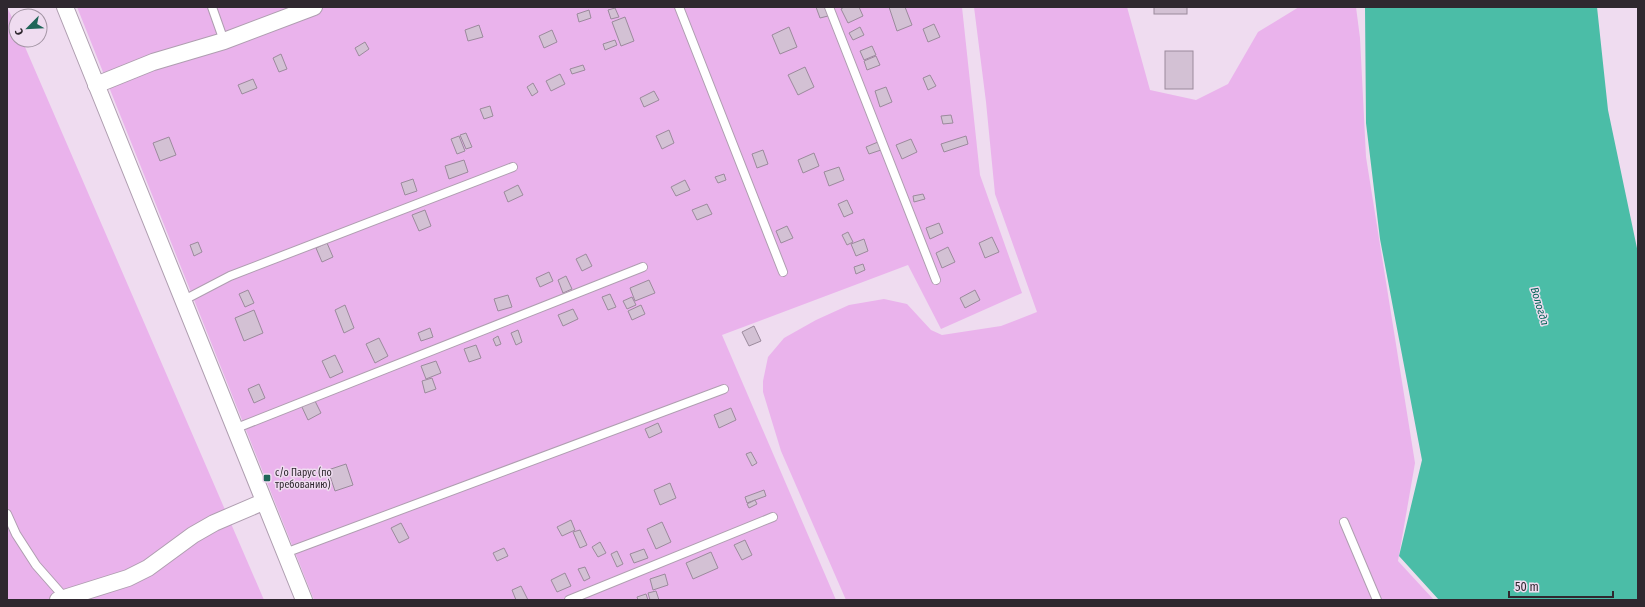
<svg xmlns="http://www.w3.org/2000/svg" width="1645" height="607" viewBox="0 0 1645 607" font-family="'Fira Sans Condensed',sans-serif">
	<rect width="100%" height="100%" fill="#efdcf0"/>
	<!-- green -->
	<g fill="#eab3ec">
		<polygon points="7,7 16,26 16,40 22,40 264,600 7,600"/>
		<polygon points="77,7 962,7 980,175 1022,293 941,329 908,265 722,335 836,600 314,600"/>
		<polygon points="974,7 1127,7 1150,90 1196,100 1228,84 1258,32 1299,7 1356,7 1360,38 1366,157 1415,463 1398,561 1434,600 846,600 781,451 763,392 763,381 768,357 784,338 816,320 849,305 884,299 907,304 931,330 942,335 1001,326 1037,312 995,194 986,102"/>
	</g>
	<!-- water -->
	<polygon fill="#4bbda7" points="1365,7 1597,7 1608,110 1638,253 1638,600 1439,600 1399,556 1422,460 1380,239 1366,123"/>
	<!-- building -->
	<g fill="#d3c1d4" stroke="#9b8a9c">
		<polygon points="816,7 825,7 828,16 820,18"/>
		<polygon points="844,7 859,7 863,16 848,23 841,9"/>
		<polygon points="889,7 905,7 912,25 897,31"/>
		<rect x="1154" y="7" width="33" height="7"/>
		<polygon points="615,8 619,17 611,19 608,10"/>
		<polygon points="589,10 591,18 579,22 577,14"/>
		<polygon points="625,17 634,41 621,46 612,22"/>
		<polygon points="934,24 940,37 928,42 923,29"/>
		<polygon points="479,25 483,37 468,41 465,30"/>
		<polygon points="789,27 797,47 780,54 772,35"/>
		<polygon points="860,27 864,35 853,40 849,33"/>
		<polygon points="552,30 557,42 544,48 539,36"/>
		<polygon points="615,40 617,45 605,50 603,44"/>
		<polygon points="365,42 369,49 359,56 355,48"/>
		<polygon points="872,46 876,55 864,60 860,51"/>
		<rect x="1165" y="51" width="28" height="38"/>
		<polygon points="281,54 287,69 279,72 273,58"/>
		<polygon points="876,56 880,65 867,70 864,61"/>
		<polygon points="583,65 585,70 572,74 570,69"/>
		<polygon points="805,67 814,87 798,95 788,75"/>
		<polygon points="560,74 565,84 551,91 546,81"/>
		<polygon points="930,75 936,86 928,90 923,78"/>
		<polygon points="253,79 257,88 242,94 238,85"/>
		<polygon points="533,83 538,92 532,96 527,87"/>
		<polygon points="886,87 892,102 880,107 875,91"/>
		<polygon points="654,91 659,100 644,107 640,98"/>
		<polygon points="490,106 493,116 484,119 480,109"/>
		<polygon points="951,115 953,123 943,124 941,116"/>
		<polygon points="669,130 674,143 662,149 656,136"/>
		<polygon points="466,133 472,147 466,149 460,135"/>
		<polygon points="459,136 465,151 457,154 451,139"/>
		<polygon points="966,136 968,144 944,152 941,144"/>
		<polygon points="169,137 176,155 160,161 153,143"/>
		<polygon points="911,139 917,152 902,159 896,145"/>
		<polygon points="878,142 881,150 869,154 866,147"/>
		<polygon points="763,150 768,164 757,168 752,154"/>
		<polygon points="814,153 819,166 803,173 798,160"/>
		<polygon points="464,160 468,172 449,179 445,166"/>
		<polygon points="839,167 844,180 829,186 824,172"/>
		<polygon points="724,174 726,180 718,183 715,177"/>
		<polygon points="413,179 417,191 405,195 401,183"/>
		<polygon points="685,180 690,190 676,196 671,187"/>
		<polygon points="518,185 523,195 508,202 504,192"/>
		<polygon points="923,194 925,199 914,202 913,196"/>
		<polygon points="847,200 853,213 844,217 838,204"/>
		<polygon points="707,204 712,214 697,220 692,210"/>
		<polygon points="425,210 431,226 419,231 412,215"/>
		<polygon points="939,223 943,233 930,239 926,228"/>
		<polygon points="787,226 793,238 781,243 776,231"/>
		<polygon points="848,232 853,242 847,245 842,235"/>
		<polygon points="992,237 999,252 985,258 979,243"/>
		<polygon points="864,239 868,251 856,256 851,244"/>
		<polygon points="198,242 202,252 194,256 190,245"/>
		<polygon points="327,243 333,257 322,262 316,248"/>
		<polygon points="948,247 955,262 942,268 936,253"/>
		<polygon points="586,254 592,266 582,271 576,259"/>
		<polygon points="863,264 865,270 856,274 854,267"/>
		<polygon points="549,272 553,281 540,287 536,278"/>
		<polygon points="566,276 572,289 563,293 558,280"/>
		<polygon points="649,280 655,293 635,301 630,288"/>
		<polygon points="248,290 254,303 245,307 239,294"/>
		<polygon points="975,290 980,300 965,308 960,298"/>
		<polygon points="610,294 616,307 608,310 602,297"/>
		<polygon points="508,295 512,307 498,311 494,299"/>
		<polygon points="632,297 636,305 627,309 623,301"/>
		<polygon points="345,305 354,328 344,333 335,310"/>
		<polygon points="641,305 645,314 632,320 628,311"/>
		<polygon points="573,309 578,319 563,326 558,315"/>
		<polygon points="254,310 263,333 244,341 235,318"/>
		<polygon points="754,326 761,341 749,346 742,332"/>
		<polygon points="430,328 433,337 421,341 418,333"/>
		<polygon points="518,330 522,342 516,345 511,333"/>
		<polygon points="498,336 501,344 496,346 493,339"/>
		<polygon points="379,338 388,356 375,363 366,344"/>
		<polygon points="476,345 481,358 469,362 464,349"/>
		<polygon points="335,355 343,372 330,378 322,361"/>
		<polygon points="436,361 441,373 426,379 421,366"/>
		<polygon points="432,378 436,389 425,393 422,381"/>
		<polygon points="259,384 265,398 254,403 248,389"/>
		<polygon points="314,399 321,413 308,420 301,405"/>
		<polygon points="731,408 736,420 719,428 714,415"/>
		<polygon points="658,423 662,432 649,438 645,429"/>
		<polygon points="751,452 757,463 752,466 746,454"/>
		<polygon points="346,464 353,485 335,491 328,470"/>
		<polygon points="670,483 676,498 660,505 654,490"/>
		<polygon points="764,490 766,496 747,503 745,497"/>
		<polygon points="755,500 757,504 749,508 747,504"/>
		<polygon points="571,520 575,530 562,536 557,527"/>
		<polygon points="662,522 671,542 656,549 647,529"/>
		<polygon points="401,523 409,538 399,543 391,528"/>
		<polygon points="580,530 587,545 580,548 573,532"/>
		<polygon points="745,540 752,555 742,560 734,545"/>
		<polygon points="600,542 606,553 598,557 592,547"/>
		<polygon points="504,548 508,556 497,561 493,553"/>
		<polygon points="644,549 648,558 634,563 630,554"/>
		<polygon points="617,551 623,564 617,567 611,554"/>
		<polygon points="711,552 718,568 693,579 686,563"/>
		<polygon points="585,567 590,578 584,581 578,569"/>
		<polygon points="565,573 571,586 557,592 551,580"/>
		<polygon points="665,574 668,585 653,590 650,579"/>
		<polygon points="521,586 528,600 516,600 512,590"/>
		<polygon points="656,591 659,600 650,600 648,593"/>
		<polygon points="646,594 648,600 638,600 637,597"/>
	</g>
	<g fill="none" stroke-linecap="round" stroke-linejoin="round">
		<!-- lane casing -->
		<g stroke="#af9eb0" stroke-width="10">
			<g id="lane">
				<polyline points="212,7 224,41"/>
				<polyline points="679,7 783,272"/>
				<polyline points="829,7 936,280"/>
				<polyline points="184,300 230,276 513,167"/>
				<polyline points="234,429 643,267"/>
				<polyline points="7,514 16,534 36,565 65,598"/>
				<polyline points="1344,522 1377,600"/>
				<polyline points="285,553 724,389"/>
				<polyline points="569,600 773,517"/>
			</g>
		</g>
		<!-- street casing -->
		<g stroke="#af9eb0" stroke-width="18">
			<g id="street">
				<polyline points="65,7 304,600"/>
				<polyline points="96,85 153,62 224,41 314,7"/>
				<polyline points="58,600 128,578 148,568 193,535 214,523 263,502"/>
			</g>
		</g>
		<!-- lane -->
		<use href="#lane" stroke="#fff" stroke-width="8"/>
		<!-- street -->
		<use href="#street" stroke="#fff" stroke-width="16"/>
	</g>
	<!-- markers -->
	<rect fill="#206659" stroke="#efdcf0" stroke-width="1.5" x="263" y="474" width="8" height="8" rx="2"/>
	<g text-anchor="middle" stroke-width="3" stroke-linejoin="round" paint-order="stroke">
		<!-- poi labels -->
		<g font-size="10" fill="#2f282f" stroke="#efdcf0" text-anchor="start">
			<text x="275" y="476">с/о Парус (по<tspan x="275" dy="12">требованию)</tspan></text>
		</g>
		<!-- water labels -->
		<g font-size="11" font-style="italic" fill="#026557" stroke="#efdcf0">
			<text transform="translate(1540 306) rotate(73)" y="4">Вологда</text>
		</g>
	</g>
	<!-- border -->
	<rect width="1645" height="607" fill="none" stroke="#2f282f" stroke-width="16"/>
	<!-- north arrow -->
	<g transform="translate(28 28) rotate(246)"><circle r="19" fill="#efdcf0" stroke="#a294a3"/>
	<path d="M0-3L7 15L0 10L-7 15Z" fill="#206659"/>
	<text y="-6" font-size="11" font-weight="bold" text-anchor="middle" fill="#2f282f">С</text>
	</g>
	<!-- scale -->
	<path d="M1509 591v6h104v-6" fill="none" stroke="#2f282f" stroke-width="2"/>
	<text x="1515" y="591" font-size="12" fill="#2f282f" stroke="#efdcf0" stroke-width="3" paint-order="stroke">50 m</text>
</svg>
